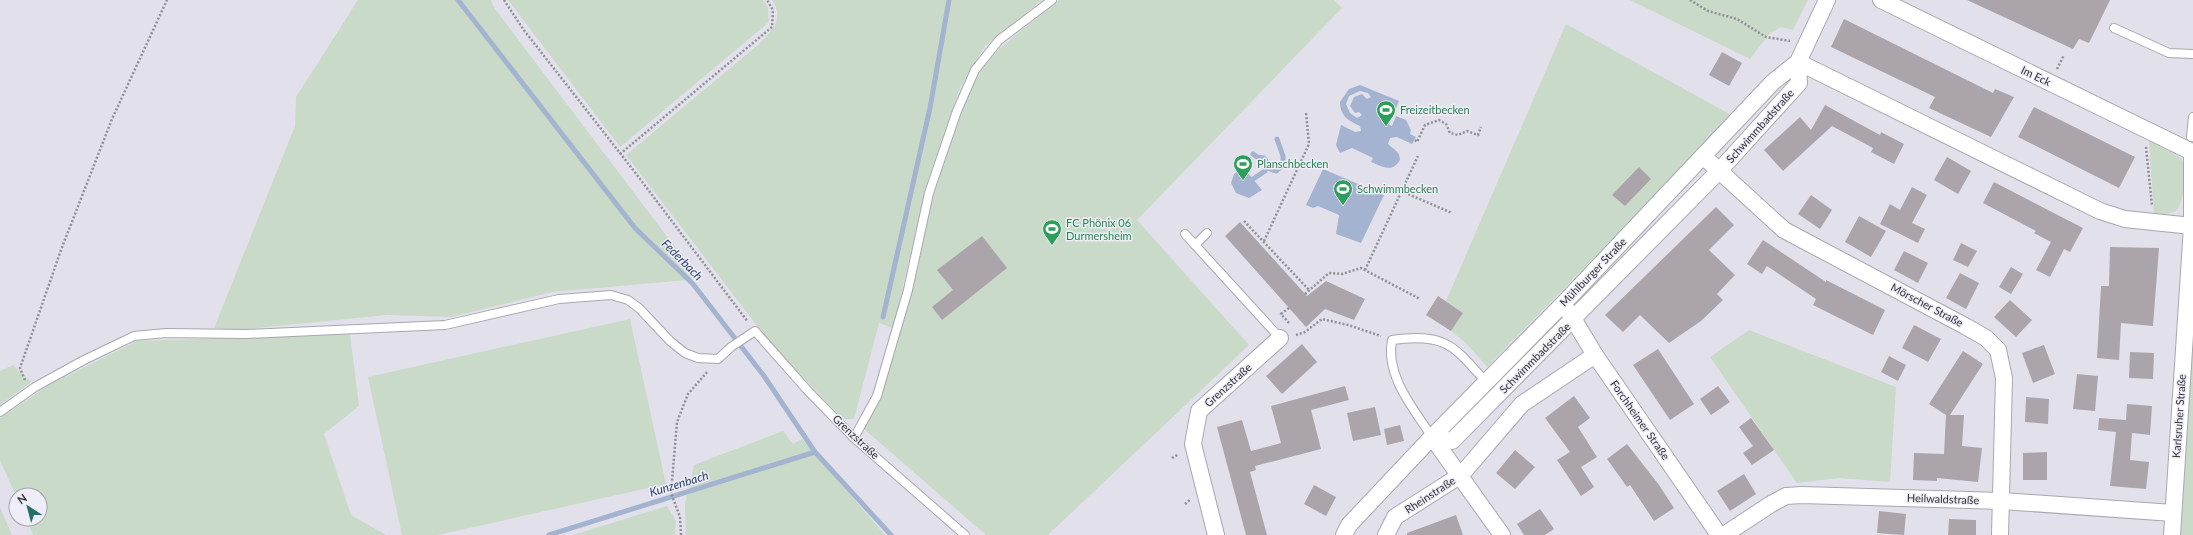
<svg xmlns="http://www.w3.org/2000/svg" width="2193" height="535" viewBox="0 0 2193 535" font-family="Lato,sans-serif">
	<rect width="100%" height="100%" fill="#e2e1eb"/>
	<!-- green -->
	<g fill="#c9dac9">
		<polygon points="358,0 491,0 493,6 699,279 552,292 451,317 387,315 237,330 214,328 295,126 296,97"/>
		<polygon points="508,0 763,0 768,8 769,22 620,147"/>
		<path d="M772 0H1042L985 46 960 88 928 180 893 328 879 323 854 419H843L789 363 758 327 626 155 759 44C772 30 785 19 772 0Z"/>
		<polygon points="1059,0 1334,0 1342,8 1137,220 1249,345 1048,535 986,535 863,428 882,392 917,273 920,248 942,162 968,96 983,66 999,49"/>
		<polygon points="1630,0 1808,0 1793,30 1781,27 1770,33 1750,59"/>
		<polygon points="1566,24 1733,116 1487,367 1467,344 1451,331 1463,313 1446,301"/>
		<path d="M2149 140C2157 145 2178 154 2182 160 2187 169 2184 205 2176 211 2170 215 2161 214 2154 214Z"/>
		<polygon points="630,319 666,484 438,535 402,535 368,377"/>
		<polygon points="2193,319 2193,535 2181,535"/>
		<polygon points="1749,330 1896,387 1890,482 1839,478 1797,483 1710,357"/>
		<polygon points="350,334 359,406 324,434 351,515 386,535 33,535 26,519 40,519 40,495 16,496 0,460 0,418 49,385 137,341"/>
		<polygon points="13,365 31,382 0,405 0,371"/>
		<polygon points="783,431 793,444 802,439 885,535 686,535 685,504 694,465"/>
		<polygon points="667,506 676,521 675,535 573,535"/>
		<polygon points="0,507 12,535 0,535"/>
	</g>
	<!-- water -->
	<g fill="#a3b3d0" fill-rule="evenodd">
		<path d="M1360 85 1399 101 1389 125 1392 126 1396 116 1406 120 1411 130 1410 134 1416 137 1412 144 1397 137 1390 138 1388 144C1394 150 1400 151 1400 160 1392 173 1383 167 1371 162L1373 158 1352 148 1340 153 1336 145 1341 125 1355 132 1361 131 1360 126C1349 121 1340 116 1340 102L1349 89ZM1360 91 1368 93 1371 97 1367 99 1362 94 1354 97 1350 106 1355 113 1359 112 1362 115 1357 118 1350 113 1346 104 1349 96Z"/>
		<polygon points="1243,167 1262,190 1249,198 1236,193 1231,183 1234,174"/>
		<polygon points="1323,169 1384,195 1361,243 1336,234 1339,215 1318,206 1313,208 1306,205"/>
	</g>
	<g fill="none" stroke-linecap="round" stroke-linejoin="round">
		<!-- stream -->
		<g stroke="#a3b3d0" stroke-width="5">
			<polyline points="458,0 635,228 693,284 764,376 815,452 891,535"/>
			<polyline points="1253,154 1257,157 1264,158 1268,164 1265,171 1253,179"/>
			<polyline points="1267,168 1276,171 1283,165 1283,156 1277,139"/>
			<polyline points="883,317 930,108 949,0"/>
			<polyline points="549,535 815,452"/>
		</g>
	</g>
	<!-- building -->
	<g fill="#aca4ab">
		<polygon points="1967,0 2110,0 2089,43 2079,39 2073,49"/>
		<polygon points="1844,19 1993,93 1995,89 2014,97 1991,137 1929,108 1935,97 1831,47"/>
		<polygon points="1722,52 1742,63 1729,86 1709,75"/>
		<polygon points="1825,105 1880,135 1881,132 1904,144 1894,164 1871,152 1873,148 1832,126 1783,171 1764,150 1800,117 1811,130"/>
		<polygon points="2034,107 2135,157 2119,188 2018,137"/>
		<polygon points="1947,157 1971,171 1958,194 1934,180"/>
		<polygon points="1639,167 1651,179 1625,206 1612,195"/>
		<polygon points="1994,182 2083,228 2070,252 2064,249 2050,277 2036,270 2051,242 2034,233 2036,231 1983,203"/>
		<polygon points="1912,187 1927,195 1912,223 1925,229 1918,243 1880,224 1890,204 1900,210"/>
		<polygon points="1811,195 1832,210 1820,229 1798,214"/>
		<polygon points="1716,207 1734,225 1709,250 1735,275 1717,294 1723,300 1701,321 1669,343 1640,315 1623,332 1605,315"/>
		<polygon points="1859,216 1886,231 1871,257 1845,242"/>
		<polygon points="1240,222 1307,296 1326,281 1365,299 1354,320 1325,309 1306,327 1225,236"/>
		<polygon points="982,236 1007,268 942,320 932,307 953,290 937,270"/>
		<polygon points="1763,240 1826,282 1826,280 1885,310 1873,335 1813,305 1816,299 1767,266 1762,274 1747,264"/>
		<polygon points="1961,243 1977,251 1968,267 1953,260"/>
		<polygon points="2110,247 2159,248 2153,326 2121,323 2119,360 2097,358 2101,286 2109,286"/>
		<polygon points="1904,251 1928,263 1918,283 1894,270"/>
		<polygon points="2011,267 2023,274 2011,294 1999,287"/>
		<polygon points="1960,273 1979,283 1966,309 1946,298"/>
		<polygon points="1438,296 1463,313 1451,331 1426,315"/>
		<polygon points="2010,300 2032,320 2016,337 1994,317"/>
		<polygon points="1914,325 1941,339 1928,362 1902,348"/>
		<polygon points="1302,344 1317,362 1282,394 1266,376"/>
		<polygon points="2044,345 2055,374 2033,383 2022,353"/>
		<polygon points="1658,349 1694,404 1670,420 1633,365"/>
		<polygon points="1963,351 1983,364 1950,415 1964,415 1962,446 1982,448 1978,482 1937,478 1937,481 1913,480 1914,453 1944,454 1946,415 1929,404"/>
		<polygon points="2130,352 2154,353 2153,379 2129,378"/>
		<polygon points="1889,356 1906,365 1898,381 1881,372"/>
		<polygon points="2077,374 2098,376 2095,411 2073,409"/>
		<polygon points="1345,386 1349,400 1311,410 1321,449 1255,466 1256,470 1250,472 1267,535 1246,535 1217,427 1242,420 1251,451 1281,443 1271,406"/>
		<polygon points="1718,386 1730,402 1711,415 1700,399"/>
		<polygon points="1574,396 1590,418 1578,427 1597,457 1581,467 1594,487 1581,496 1557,460 1570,452 1545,418"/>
		<polygon points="2026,397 2049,399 2048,424 2025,422"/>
		<polygon points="2127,404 2152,406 2150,435 2132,433 2130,460 2149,462 2146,489 2110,486 2116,432 2098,430 2099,418 2126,420"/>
		<polygon points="1375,407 1381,435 1353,441 1347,413"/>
		<polygon points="1751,418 1774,450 1752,465 1743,453 1753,446 1739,427"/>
		<polygon points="1400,425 1404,441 1387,445 1384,429"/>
		<polygon points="1627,444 1659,485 1674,508 1654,521 1630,485 1627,487 1607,459"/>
		<polygon points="1515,450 1535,467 1515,489 1496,473"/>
		<polygon points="2047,452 2047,480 2023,480 2023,453"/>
		<polygon points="1744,474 1756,494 1730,511 1717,491"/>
		<polygon points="1314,485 1336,497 1326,516 1304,504"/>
		<polygon points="1540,509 1554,529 1545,535 1524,535 1517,524"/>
		<polygon points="1879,511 1906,514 1904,535 1877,533"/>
		<polygon points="1456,515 1463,535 1407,535 1407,533"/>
		<polygon points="1949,519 1976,520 1976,535 1948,535"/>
	</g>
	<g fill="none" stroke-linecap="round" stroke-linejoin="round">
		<!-- lane casing -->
		<g stroke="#a7a7b0" stroke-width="10">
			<g id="lane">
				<polyline points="2114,28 2169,53 2193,54"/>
				<polyline points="2191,137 2193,117"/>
				<polyline points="1185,234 1280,338"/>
				<polyline points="1195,245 1207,233"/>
				<polyline points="0,412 35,387 84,360 134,336 166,333 246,334 445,325 559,299 611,295 628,300 639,308 670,341 685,353 698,358 718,359 731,347 755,331 808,391 854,438 965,535"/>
				<path d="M1432 437C1414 409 1385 376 1392 340 1446 333 1453 345 1486 382"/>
				<polyline points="854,438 877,396 908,290 929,193 957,111 975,70 999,40 1052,0"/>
			</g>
		</g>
		<!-- street casing -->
		<g stroke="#a7a7b0" stroke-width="18">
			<g id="street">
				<polyline points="1881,0 2192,152 2192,226 2172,535"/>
				<polyline points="1798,62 2100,211 2125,219 2192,226"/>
				<polyline points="1703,156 1784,230 1965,326 1986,338 1998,350 2004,378 2000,535"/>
				<polyline points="1569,312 1595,355 1719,535"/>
				<polyline points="1432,437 1452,441 1720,170 1799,83 1798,62"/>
				<polyline points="1432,437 1502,535"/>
				<polyline points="1216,535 1193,444 1199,411 1280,338"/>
				<polyline points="1344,535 1349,525 1432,437 1563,304 1773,82 1798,62 1827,0"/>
				<polyline points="1386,535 1395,517 1461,475 1522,404 1595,355"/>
				<polyline points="1724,535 1771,504 1786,496 1802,495 2002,501 2173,513"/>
			</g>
		</g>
		<!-- path -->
		<g stroke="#8f8e95" stroke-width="2.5" stroke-dasharray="2 2" stroke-linecap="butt">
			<polyline points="504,0 523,29 634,171 748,322"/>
			<polyline points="1690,0 1708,11 1737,19 1766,37 1790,41"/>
			<polyline points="2057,69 2064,55"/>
			<polyline points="1415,140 1417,142 1425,125 1439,120 1446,124 1450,133 1458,135 1467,131 1478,135 1481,127"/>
			<polyline points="2146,147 2152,206"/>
			<polyline points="620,154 772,27 773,10 767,0"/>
			<polyline points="1401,191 1452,213"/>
			<polyline points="1244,221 1309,290"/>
			<polyline points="1264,241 1309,144 1306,112"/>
			<polyline points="1365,270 1418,156"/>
			<polyline points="1305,294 1329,273 1342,274 1361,268 1420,299"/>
			<polyline points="1289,323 1281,314 1289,308"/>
			<polyline points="1296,335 1305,332 1322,319 1348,325 1381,336"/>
			<polyline points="25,380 20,368 61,250 112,119 167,0"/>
			<polyline points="1172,458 1179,454"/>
			<polyline points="1185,504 1191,499"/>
			<polyline points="681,535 680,517 671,493 677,422 688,394 708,371"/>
		</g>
		<!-- lane -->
		<use href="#lane" stroke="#fff" stroke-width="8"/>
		<!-- street -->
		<use href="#street" stroke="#fff" stroke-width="16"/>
	</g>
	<!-- icons -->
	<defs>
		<g id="stadium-pin" transform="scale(1)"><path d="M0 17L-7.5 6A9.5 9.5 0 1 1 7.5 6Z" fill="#2e9e5b" stroke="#efeef8"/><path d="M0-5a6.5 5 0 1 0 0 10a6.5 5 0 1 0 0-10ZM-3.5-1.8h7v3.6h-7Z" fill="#fff"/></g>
	</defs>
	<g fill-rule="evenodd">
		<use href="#stadium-pin" x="1386" y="110"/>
		<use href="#stadium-pin" x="1243" y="164"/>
		<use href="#stadium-pin" x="1343" y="189"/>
		<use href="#stadium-pin" x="1052" y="229"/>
	</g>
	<g text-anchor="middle" stroke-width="3" stroke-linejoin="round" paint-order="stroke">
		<!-- street labels -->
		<g font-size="11" fill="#323135" stroke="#efeef8">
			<text transform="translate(2036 76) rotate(26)" y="4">Im Eck</text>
			<text transform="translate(1760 126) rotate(-48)" y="4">Schwimmbadstraße</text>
			<text transform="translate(1593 272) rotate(-46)" y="4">Mühlburger Straße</text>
			<text transform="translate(1927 305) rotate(28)" y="4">Mörscher Straße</text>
			<text transform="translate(1535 358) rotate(-45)" y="4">Schwimmbadstraße</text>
			<text transform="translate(1228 385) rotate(-42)" y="4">Grenzstraße</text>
			<text transform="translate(2179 416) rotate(-86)" y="4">Karlsruher Straße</text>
			<text transform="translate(1640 420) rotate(55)" y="4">Forchheimer Straße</text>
			<text transform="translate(856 437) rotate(43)" y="4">Grenzstraße</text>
			<text transform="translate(1430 495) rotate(-33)" y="4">Rheinstraße</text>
			<text transform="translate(1943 499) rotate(2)" y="4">Heilwaldstraße</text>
		</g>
		<!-- leisure labels -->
		<g font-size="11" fill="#27864d" stroke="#efeef8" text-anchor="start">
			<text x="1400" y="114">Freizeitbecken</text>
			<text x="1257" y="168">Planschbecken</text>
			<text x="1357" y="193">Schwimmbecken</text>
			<text x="1066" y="227">FC Phönix 06<tspan x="1066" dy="13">Durmersheim</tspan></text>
		</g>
		<!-- water labels -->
		<g font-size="12" font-style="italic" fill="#2c4069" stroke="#efeef8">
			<text transform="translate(682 260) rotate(45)" y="4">Federbach</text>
			<text transform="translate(679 484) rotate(-17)" y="4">Kunzenbach</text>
		</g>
	</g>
	<!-- north arrow -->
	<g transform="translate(28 507) rotate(324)"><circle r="19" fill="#efeef8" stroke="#a3a2aa"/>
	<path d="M0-3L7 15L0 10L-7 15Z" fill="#266f68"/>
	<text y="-6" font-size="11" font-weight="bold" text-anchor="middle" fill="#323135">N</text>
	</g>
</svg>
